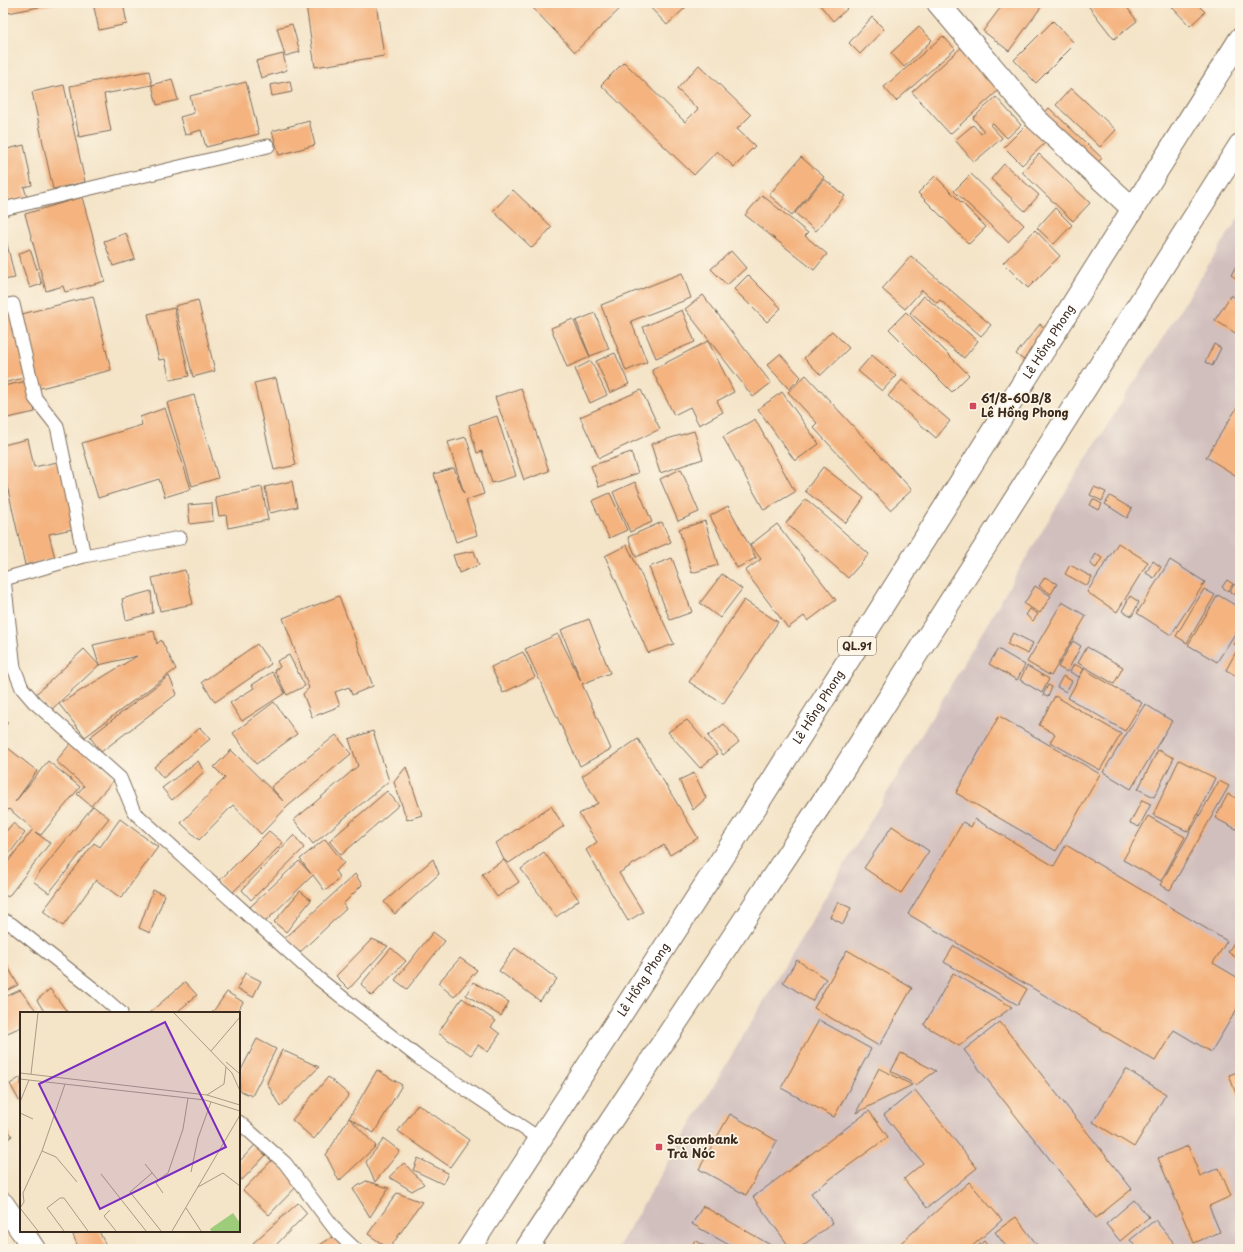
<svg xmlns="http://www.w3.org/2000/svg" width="1243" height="1252" viewBox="0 0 1243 1252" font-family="'Playpen Sans',sans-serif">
	<rect width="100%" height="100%" fill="#fcf5e5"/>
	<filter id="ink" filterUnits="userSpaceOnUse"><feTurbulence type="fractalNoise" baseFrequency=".025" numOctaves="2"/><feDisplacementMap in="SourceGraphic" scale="8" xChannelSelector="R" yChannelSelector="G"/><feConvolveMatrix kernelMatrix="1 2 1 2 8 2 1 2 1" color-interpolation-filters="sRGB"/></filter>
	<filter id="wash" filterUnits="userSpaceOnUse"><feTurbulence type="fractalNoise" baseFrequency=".012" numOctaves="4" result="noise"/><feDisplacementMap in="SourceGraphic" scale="16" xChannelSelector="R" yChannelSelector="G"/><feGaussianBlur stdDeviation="0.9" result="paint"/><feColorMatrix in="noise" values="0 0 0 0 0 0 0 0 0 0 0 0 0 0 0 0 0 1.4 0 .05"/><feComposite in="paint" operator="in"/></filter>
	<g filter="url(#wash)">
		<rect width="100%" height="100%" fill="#f4e4c8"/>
		<!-- industrial -->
		<polygon fill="#d1bfbe" points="1240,215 1240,1249 617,1249 1064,494"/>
		<g id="blocks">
			<!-- building -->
			<g fill="#f4b37f">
				<polygon points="3,3 54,3 54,4 3,14"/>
				<polygon points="93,3 123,3 127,24 99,30"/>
				<polygon points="317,3 376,3 384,56 315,67 306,5"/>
				<polygon points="534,3 626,3 575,52 531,6"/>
				<polygon points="646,3 684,3 687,6 667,25"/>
				<polygon points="822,3 842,3 847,9 833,21 820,5"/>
				<polygon points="1004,3 1044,3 1009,51 983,31"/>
				<polygon points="1086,3 1124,3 1137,21 1114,39"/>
				<polygon points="1168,3 1196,3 1205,12 1190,26"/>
				<polygon points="872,17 884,29 860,54 849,43"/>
				<polygon points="1053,21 1075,44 1036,83 1014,60"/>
				<polygon points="292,24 300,52 285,56 277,28"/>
				<polygon points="919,27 932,40 904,67 891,53"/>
				<polygon points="943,36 955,49 896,101 884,87"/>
				<polygon points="963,46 1000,89 950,134 912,92"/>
				<polygon points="283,54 287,70 261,78 256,61"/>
				<polygon points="624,62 685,122 698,109 677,89 699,65 751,115 737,129 755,146 734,167 717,151 694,175 601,85"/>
				<polygon points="149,71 152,85 104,94 111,131 79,137 70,86"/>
				<polygon points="172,79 178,100 157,105 152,85"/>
				<polygon points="290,81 292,92 272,96 270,85"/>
				<polygon points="246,82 259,134 206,147 201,130 185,135 180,117 194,113 190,96"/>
				<polygon points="64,85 85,182 53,189 32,92"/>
				<polygon points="1071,88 1116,130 1100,147 1056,105"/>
				<polygon points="996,97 1021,125 1007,138 993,123 990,125 1002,138 974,162 955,140 973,125 981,134 984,131 973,118"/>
				<polygon points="1049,108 1102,158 1093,168 1041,117"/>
				<polygon points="309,121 315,145 279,155 272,131"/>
				<polygon points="1027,124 1045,143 1022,165 1004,147"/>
				<polygon points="24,145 32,185 24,187 27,198 5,203 3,194 3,150"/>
				<polygon points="1039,154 1090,203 1073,221 1022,172"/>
				<polygon points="801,157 824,177 792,215 769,195"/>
				<polygon points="1004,164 1039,195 1025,211 991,179"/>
				<polygon points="971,174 1024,225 1008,242 954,191"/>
				<polygon points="935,176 986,227 969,244 918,193"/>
				<polygon points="824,179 845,196 816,231 795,213"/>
				<polygon points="513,190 552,227 532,248 493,211"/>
				<polygon points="762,195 808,233 805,236 827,254 814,270 745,215"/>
				<polygon points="82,197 105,281 65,292 63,286 46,291 25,214"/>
				<polygon points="1055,208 1072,225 1054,244 1037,228"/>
				<polygon points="3,227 15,278 3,280"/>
				<polygon points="1035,230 1060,256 1028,288 1003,263"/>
				<polygon points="126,233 135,259 113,266 104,241"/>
				<polygon points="30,249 42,284 30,288 18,254"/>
				<polygon points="731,251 746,268 727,285 711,269"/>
				<polygon points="911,256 991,325 981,336 940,300 937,303 922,290 905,309 882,289"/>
				<polygon points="1240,259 1240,281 1231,275"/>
				<polygon points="682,273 691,298 631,321 647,362 626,371 601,305"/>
				<polygon points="748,275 781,308 767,322 734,289"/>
				<polygon points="703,295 771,383 753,397 685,309"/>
				<polygon points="1231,295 1240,301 1240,336 1215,320"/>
				<polygon points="93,296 111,370 37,389 18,315"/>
				<polygon points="924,296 978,341 964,358 910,313"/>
				<polygon points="198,300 215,371 193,377 175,306"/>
				<polygon points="174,308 189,376 170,380 165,359 159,360 148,314"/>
				<polygon points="12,310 28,377 3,383 3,312"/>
				<polygon points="682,310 695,342 656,358 643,327"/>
				<polygon points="906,312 969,375 952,392 889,329"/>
				<polygon points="595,313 609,349 590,356 576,321"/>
				<polygon points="573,319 590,357 567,367 551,328"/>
				<polygon points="1040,324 1056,337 1031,366 1016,354"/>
				<polygon points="832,331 849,348 821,375 804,358"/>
				<polygon points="708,341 734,392 717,401 723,412 699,425 690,407 674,415 652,370"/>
				<polygon points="1214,344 1221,348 1212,366 1205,362"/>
				<polygon points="615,353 629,384 610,393 596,361"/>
				<polygon points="780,354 801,377 789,389 767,365"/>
				<polygon points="872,355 896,376 882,391 858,371"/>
				<polygon points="591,361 607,395 590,403 575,369"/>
				<polygon points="806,375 912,490 890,510 813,427 817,423 788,392"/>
				<polygon points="276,378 296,465 274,470 254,383"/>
				<polygon points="902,380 950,421 936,438 888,396"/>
				<polygon points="28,381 35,412 3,419 3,386"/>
				<polygon points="521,388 549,471 524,480 495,397"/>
				<polygon points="641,390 660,429 599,458 580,417"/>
				<polygon points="782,392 819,444 795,461 758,409"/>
				<polygon points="194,395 218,478 192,486 167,403"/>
				<polygon points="1240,403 1240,478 1206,457"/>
				<polygon points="165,408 191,489 165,497 159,479 98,498 82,443 142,425 140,417"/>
				<polygon points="497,416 516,476 492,483 482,451 477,453 469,425"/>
				<polygon points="755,419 795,492 764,510 723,437"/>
				<polygon points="694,431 703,459 660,473 651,444"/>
				<polygon points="466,437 484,494 466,500 477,535 456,542 434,474 454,468 464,493 448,442"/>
				<polygon points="28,439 34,467 62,461 77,528 49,534 55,558 25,565 3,468 3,445"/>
				<polygon points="631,452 638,473 599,487 591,466"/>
				<polygon points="823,467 864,498 846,523 805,491"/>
				<polygon points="681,469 699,512 678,521 660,479"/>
				<polygon points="292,481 297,507 270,513 265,487"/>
				<polygon points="635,482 652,522 630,532 613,492"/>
				<polygon points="262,487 268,520 228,528 226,515 219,516 215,497"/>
				<polygon points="1094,487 1106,492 1102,501 1090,495"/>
				<polygon points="610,493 627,530 609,538 592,501"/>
				<polygon points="1110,496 1132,509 1127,518 1105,504"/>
				<polygon points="806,499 869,554 848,578 786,523"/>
				<polygon points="1093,499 1102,504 1099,510 1090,505"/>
				<polygon points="212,503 213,521 190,524 188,505"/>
				<polygon points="728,506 756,558 737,568 710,516"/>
				<polygon points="705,521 718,565 692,573 679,529"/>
				<polygon points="662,522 671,542 636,557 628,537"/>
				<polygon points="777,524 836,600 808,621 804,616 788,628 745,571 761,559 750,545"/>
				<polygon points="1118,543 1148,562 1117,612 1087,592"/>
				<polygon points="627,545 674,644 648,653 605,556"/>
				<polygon points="474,551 479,565 459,573 453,555"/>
				<polygon points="1096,554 1102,558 1096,568 1090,564"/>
				<polygon points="672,558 692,612 670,620 649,567"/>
				<polygon points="1170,560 1205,582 1171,635 1137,613"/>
				<polygon points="1153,561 1161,567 1154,578 1146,573"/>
				<polygon points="1070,565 1092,577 1087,586 1065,574"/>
				<polygon points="185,570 193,604 160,611 152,578"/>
				<polygon points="722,574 742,589 720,618 700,603"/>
				<polygon points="1045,577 1057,584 1051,594 1039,586"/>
				<polygon points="1227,580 1233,584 1228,591 1222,587"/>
				<polygon points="1234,584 1239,587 1234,595 1230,592"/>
				<polygon points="1035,586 1051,596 1040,613 1024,604"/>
				<polygon points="1204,589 1215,595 1187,643 1176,636"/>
				<polygon points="151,591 153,613 126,620 122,599"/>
				<polygon points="1218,595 1240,608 1240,626 1217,662 1188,645"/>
				<polygon points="339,596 373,686 352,695 349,687 335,692 340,706 312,717 303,694 309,688 283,618"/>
				<polygon points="1130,596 1139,602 1132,616 1122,611"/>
				<polygon points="744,600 778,622 723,704 689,682"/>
				<polygon points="1062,602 1086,616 1051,676 1027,662"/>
				<polygon points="1030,609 1038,614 1033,621 1026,615"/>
				<polygon points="589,619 610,673 582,684 611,749 580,766 525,649 558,634 581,681 561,630"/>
				<polygon points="154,631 157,644 161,640 176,669 85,737 59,704 137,656 99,665 50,711 35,695 84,649 99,665 93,645"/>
				<polygon points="1013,633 1033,643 1028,654 1007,644"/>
				<polygon points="1240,634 1240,647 1234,644"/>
				<polygon points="1073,641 1081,646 1067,672 1058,667"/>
				<polygon points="257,644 271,664 215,702 202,682"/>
				<polygon points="1087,647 1123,667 1114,684 1078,663"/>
				<polygon points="998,649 1025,665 1017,680 989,664"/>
				<polygon points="1237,650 1240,651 1240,678 1226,670"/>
				<polygon points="523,652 535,677 503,693 491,667"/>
				<polygon points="289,655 305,686 287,695 274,670 280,667 277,661"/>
				<polygon points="1074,664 1084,669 1079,677 1070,672"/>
				<polygon points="1027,666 1049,679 1042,693 1020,680"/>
				<polygon points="1084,669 1142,703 1125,731 1068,698"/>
				<polygon points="272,672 285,693 242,721 230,703 254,688 252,685"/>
				<polygon points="169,676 177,694 101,752 90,737"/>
				<polygon points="1063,676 1072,681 1066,692 1057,687"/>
				<polygon points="1048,685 1052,687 1048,697 1043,695"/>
				<polygon points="1055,696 1121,734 1100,770 1050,742 1055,734 1039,725"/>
				<polygon points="274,702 297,734 256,764 233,733"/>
				<polygon points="1145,704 1172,721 1131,789 1103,772"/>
				<polygon points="999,716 1100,774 1056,851 956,793"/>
				<polygon points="3,718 8,722 3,729"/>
				<polygon points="687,720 717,754 700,768 668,732"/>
				<polygon points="724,724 739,742 723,755 708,736"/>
				<polygon points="200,728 210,739 163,778 154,767"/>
				<polygon points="373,731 389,781 313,844 294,820 358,766 349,739"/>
				<polygon points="336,735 351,754 288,806 261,834 233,805 199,840 181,823 225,778 214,767 231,750 283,801 271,787"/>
				<polygon points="638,739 698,838 670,855 664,845 619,873 643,912 628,921 586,850 597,842 579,814 598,803 582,776"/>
				<polygon points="72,742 114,780 91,806 77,794 84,786 56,761"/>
				<polygon points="3,744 37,771 15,802 48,761 80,787 41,835 35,832 50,843 8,897 3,894 3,868 33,829 9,809 3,815"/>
				<polygon points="1158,750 1174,758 1154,797 1138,789"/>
				<polygon points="1179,760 1215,778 1189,832 1153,815"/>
				<polygon points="198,761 204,772 172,800 162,788"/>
				<polygon points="406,767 422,815 407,820 394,782"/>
				<polygon points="694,773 706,798 693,810 679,780"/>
				<polygon points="1219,781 1229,786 1170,890 1160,885"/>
				<polygon points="387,791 399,805 341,855 329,841"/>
				<polygon points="1228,794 1240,800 1240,831 1215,818"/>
				<polygon points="1142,800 1151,804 1139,827 1130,823"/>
				<polygon points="93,806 109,818 49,893 33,881"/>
				<polygon points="551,806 564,826 509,863 504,860 496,843"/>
				<polygon points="1148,816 1185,837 1161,881 1123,860"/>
				<polygon points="120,819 158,847 121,898 96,880 63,926 43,911 94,843 100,847"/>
				<polygon points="975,819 1054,866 1066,845 1227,941 1213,963 1240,979 1240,1004 1211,1052 1174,1030 1155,1061 908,914 963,822 971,827"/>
				<polygon points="13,823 25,833 3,862 3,835"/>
				<polygon points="892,826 929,851 901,893 864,868"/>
				<polygon points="269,831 283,843 231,894 218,882"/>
				<polygon points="294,835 304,848 251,900 242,890"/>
				<polygon points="325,839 344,863 335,871 340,878 325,891 313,875 265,922 250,907 299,861 311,874 300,859"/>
				<polygon points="544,852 579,900 556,917 521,869"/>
				<polygon points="433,859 439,874 395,914 384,902"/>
				<polygon points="504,860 519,882 497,897 482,874"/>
				<polygon points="355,874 362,885 343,904 346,909 297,955 283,940"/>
				<polygon points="153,890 165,895 150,933 139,928"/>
				<polygon points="300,891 311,900 286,932 274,922"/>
				<polygon points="838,902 851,908 843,924 830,917"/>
				<polygon points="433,932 445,941 407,989 395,980"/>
				<polygon points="1240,933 1240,956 1238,959 1228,952"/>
				<polygon points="372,939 388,946 349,989 336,976"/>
				<polygon points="954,946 1027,989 1018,1005 944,962"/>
				<polygon points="391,948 406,961 372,996 361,984"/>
				<polygon points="515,948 557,979 540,1001 499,971"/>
				<polygon points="847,950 912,988 879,1046 814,1008"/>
				<polygon points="3,958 18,985 3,992"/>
				<polygon points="460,958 477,970 454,997 438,983"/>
				<polygon points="797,960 826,979 812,1001 783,982"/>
				<polygon points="245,973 261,981 253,997 237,989"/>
				<polygon points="953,973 1012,1007 959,1046 924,1025"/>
				<polygon points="185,982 197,995 176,1013 149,1013"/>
				<polygon points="473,982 509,1002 501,1016 466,995"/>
				<polygon points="50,989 68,1013 45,1013 37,1000"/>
				<polygon points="20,990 38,1013 21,1013 21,1027 3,1035 3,998"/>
				<polygon points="227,992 243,1002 237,1013 212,1013"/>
				<polygon points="462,998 496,1021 491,1027 500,1034 488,1052 478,1045 471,1055 438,1033"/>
				<polygon points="819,1020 871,1049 834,1117 781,1088"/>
				<polygon points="1000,1022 1132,1189 1096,1218 964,1050"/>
				<polygon points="257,1039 276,1049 252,1096 239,1090 239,1074"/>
				<polygon points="282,1050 319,1067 280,1107 267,1083"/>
				<polygon points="901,1053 936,1071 916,1085 891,1071"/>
				<polygon points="879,1068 912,1085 856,1113"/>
				<polygon points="1126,1069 1166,1094 1134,1147 1093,1122"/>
				<polygon points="377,1070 402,1085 374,1133 349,1118"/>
				<polygon points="1240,1071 1240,1105 1229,1075"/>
				<polygon points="21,1077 21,1104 10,1084"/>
				<polygon points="328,1077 349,1095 314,1139 292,1120"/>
				<polygon points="915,1090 977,1168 927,1208 904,1179 923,1163 884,1115"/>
				<polygon points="418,1104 469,1140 450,1167 398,1131"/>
				<polygon points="869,1111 888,1137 811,1193 833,1223 798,1249 791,1249 753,1197"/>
				<polygon points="730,1114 777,1141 746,1195 699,1169"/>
				<polygon points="349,1118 376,1146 339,1181 326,1155"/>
				<polygon points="3,1122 12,1136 3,1143"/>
				<polygon points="384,1139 400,1151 375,1182 366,1162"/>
				<polygon points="255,1145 266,1155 242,1180 239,1176 239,1162"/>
				<polygon points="1188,1146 1200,1176 1219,1168 1231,1196 1209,1206 1220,1232 1194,1243 1158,1158"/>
				<polygon points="418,1158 448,1173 443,1184 413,1170"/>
				<polygon points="273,1159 299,1184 269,1215 243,1190"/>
				<polygon points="404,1163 424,1184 412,1191 389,1177"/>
				<polygon points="366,1181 389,1188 370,1217 353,1189"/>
				<polygon points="969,1182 1002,1220 969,1249 894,1249"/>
				<polygon points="397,1193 422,1202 389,1249 368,1234"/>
				<polygon points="1134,1200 1149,1217 1120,1241 1106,1224"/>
				<polygon points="298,1203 307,1213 272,1249 258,1249 253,1243"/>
				<polygon points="703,1206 774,1247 773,1249 736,1249 692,1224"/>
				<polygon points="1016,1217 1040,1249 1008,1249 995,1232"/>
				<polygon points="1155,1220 1179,1249 1137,1249 1130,1240"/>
				<polygon points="83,1231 99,1231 106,1246 100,1249 79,1249 73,1235"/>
				<polygon points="332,1237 348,1249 314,1249"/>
				<polygon points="695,1240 710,1249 690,1249"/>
				<polygon points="984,1241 990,1249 980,1249 978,1246"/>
			</g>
		</g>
	</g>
	<g filter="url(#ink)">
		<use href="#blocks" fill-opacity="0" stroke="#7c6b5a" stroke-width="1"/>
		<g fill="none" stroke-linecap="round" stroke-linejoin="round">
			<!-- service casing -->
			<g stroke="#7c6b5a" stroke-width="15">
				<g id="service">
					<polyline points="3,209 268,146"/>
					<polyline points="3,306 13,304 35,398 57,426 84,556"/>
					<polyline points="180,538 84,556 4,579 14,668 22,688 34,702 120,778 134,812 319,979 419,1058 540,1139"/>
					<polyline points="3,920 11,924 96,991 121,1013"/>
					<polyline points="239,1122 285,1163 337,1232 355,1249"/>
				</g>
			</g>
			<!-- minor casing -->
			<g stroke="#7c6b5a" stroke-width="24">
				<polyline id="minor" points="938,3 1036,119 1133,209"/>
			</g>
			<!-- secondary casing -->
			<g stroke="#7c6b5a" stroke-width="24">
				<g id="secondary">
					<polyline points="3,1204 21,1230"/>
					<polyline points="22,1231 34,1249"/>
				</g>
			</g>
			<!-- trunk casing -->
			<g stroke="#7c6b5a" stroke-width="24">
				<g id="trunk">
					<path id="s1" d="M469 1249 755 808 1240 39"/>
					<polyline points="526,1249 831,789 1240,145"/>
				</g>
			</g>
			<!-- service -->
			<use href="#service" stroke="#fff" stroke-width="13"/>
			<!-- minor -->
			<use href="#minor" stroke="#fff" stroke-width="22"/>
			<!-- secondary -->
			<use href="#secondary" stroke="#fff" stroke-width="22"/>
			<!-- trunk -->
			<use href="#trunk" stroke="#fff" stroke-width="22"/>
		</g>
	</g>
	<!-- markers -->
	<g fill="#d1495b" stroke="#fcf5e5" stroke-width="1.5">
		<rect x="969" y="402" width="8" height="8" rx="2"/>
		<rect x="655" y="1143" width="8" height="8" rx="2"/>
	</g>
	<g text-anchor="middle" stroke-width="3.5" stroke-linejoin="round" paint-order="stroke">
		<!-- shield labels -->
		<rect fill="#fcf5e5" stroke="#75675a" stroke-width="1" x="838" y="637" width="38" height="18" rx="3"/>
		<g font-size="11" font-weight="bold" fill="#3b2a1e">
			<text x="857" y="650">QL.91</text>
		</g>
		<!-- street labels -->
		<g font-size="12" fill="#3b2a1e" stroke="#fcf5e5">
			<text dy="4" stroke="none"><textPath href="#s1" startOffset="1077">Lê Hồng Phong</textPath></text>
			<text dy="4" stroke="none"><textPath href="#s1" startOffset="645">Lê Hồng Phong</textPath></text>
			<text dy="4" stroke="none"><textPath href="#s1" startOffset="321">Lê Hồng Phong</textPath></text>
		</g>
		<!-- poi labels -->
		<g font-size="12" font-weight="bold" fill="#3b2a1e" stroke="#fcf5e5" text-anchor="start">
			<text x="981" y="403">61/8-60B/8<tspan x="981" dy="14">Lê Hồng Phong</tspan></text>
			<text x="667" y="1144">Sacombank<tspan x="667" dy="14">Trà Nóc</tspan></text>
		</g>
	</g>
	<!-- overview -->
	<g transform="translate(20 1012)">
		<rect width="220" height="220" fill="#f4e4c8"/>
		<path d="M213 201 220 211V219H191L190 217Z" fill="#9dcc7a"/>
		<path fill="none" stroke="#aa9a84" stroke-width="1" d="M154 1 212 61 220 79M191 39 220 5M206 50 220 62M0 61 187 83 220 93M11 62 18 1M0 67 185 88 220 99M187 83 204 72 206 55M0 90 9 68M0 101 13 107M22 139 36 145 57 170M125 152 138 168 148 161 163 117 168 86M171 160 178 126 191 90M132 161 110 180 141 219M81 162 126 219M138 168 136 171 143 181M178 175 203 161 220 174M0 196 4 190 3 181 22 139 45 72M0 196 18 219M166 196 181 219M90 198 84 204 96 219M44 219 27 196 40 186H44L68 219M152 219 220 103"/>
		<path fill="#7b2cbf" fill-opacity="0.15" stroke="#7b2cbf" stroke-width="2" d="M145 10 206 135 80 197 19 72Z"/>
		<rect width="220" height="220" fill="none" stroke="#3b2a1e" stroke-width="2"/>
	</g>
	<!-- margin -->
	<rect width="1243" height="1252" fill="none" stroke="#fcf5e5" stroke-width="16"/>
</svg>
